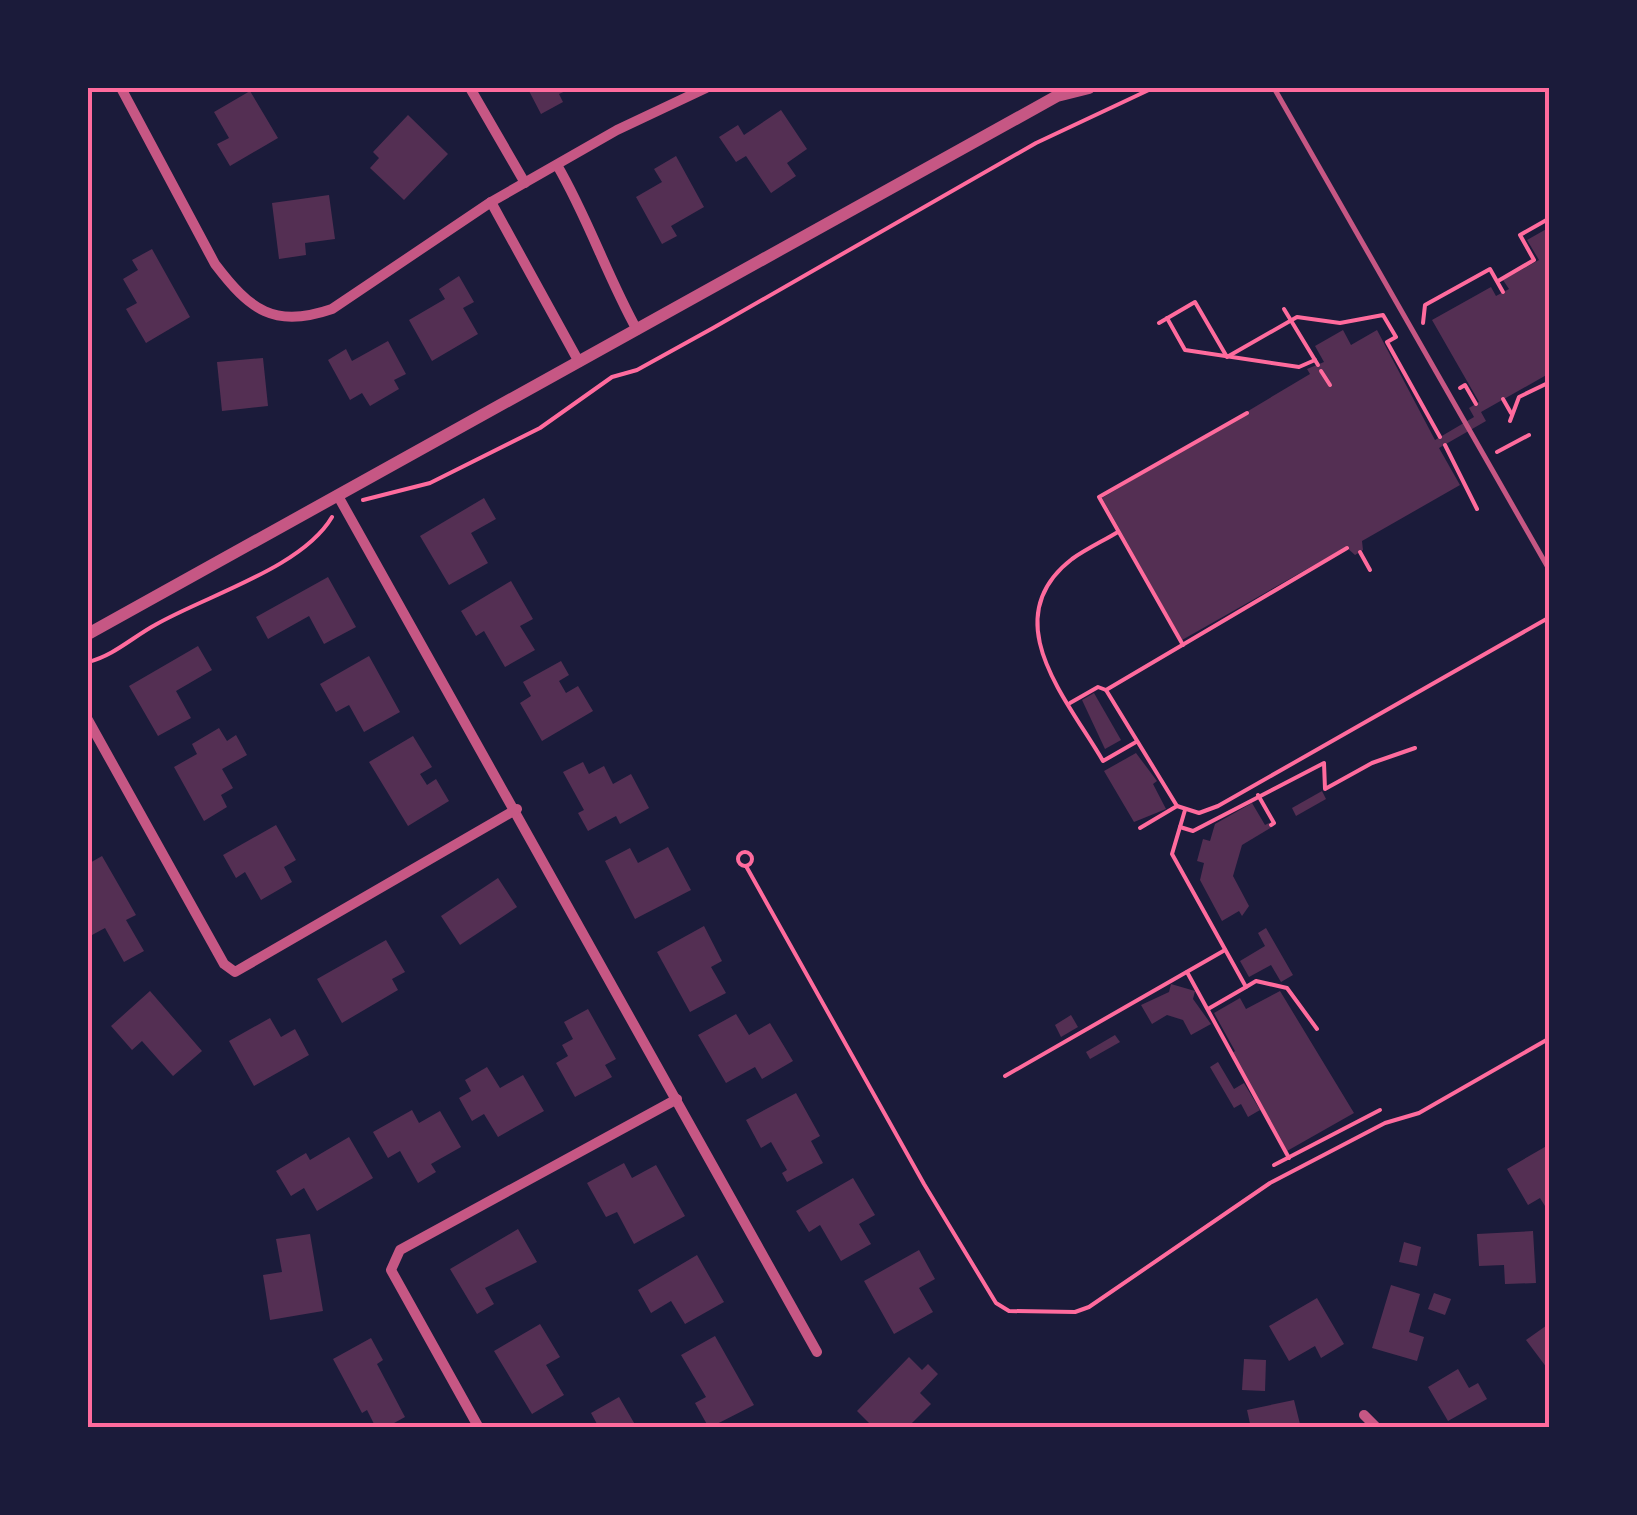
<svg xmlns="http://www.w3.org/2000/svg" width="1637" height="1515" viewBox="0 0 1637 1515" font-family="'Roboto Condensed',sans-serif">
	<rect width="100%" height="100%" fill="#1b1b3a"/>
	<!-- building -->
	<g fill="#542f53">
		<polygon points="572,88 559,94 563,102 541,114 528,89"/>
		<polygon points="250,91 278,138 230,166 217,144 229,138 214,112"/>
		<polygon points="781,110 807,149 787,163 796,176 771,193 746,156 736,162 719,137 738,125 744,135"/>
		<polygon points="408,115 448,154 404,200 370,168 379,158 373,152"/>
		<polygon points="676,156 704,207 671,226 677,236 662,244 636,197 662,182 654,169"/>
		<polygon points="329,195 335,239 305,243 306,255 279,259 272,203"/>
		<polygon points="1550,227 1550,373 1481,412 1486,421 1439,448 1460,485 1362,541 1363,550 1355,555 1346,547 1182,640 1102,498 1310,374 1307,369 1324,362 1315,346 1343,330 1351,345 1377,330 1435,440 1474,417 1469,408 1479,402 1432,320 1491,287 1496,296 1509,289 1503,280 1539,260 1527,240"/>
		<polygon points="152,249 190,317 146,343 126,309 137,303 123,279 138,270 132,260"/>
		<polygon points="459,276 474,302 463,308 478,334 432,361 409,320 445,299 439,289"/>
		<polygon points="388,341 406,374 394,380 399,389 370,406 362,393 350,400 328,360 346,349 352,361"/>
		<polygon points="263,358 268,406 222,411 217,362"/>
		<polygon points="484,498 496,519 471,533 488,563 449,585 420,536"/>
		<polygon points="328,577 356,627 324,644 309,616 268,639 256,617"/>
		<polygon points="511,581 533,619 520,626 535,650 505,667 484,631 476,636 461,611"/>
		<polygon points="198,646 212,670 176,691 191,718 158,736 129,686"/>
		<polygon points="369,656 400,712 364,732 349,705 336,712 320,684"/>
		<polygon points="561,661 569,675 559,681 566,693 578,686 593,711 542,741 520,703 531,696 523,682"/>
		<polygon points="1094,693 1121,740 1105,749 1082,700"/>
		<polygon points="219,728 227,741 236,735 247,755 222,769 233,788 221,795 227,807 204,821 174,767 197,754 192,744"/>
		<polygon points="413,736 432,767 420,774 427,785 436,779 449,801 408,826 369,762"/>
		<polygon points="1136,753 1157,781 1153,784 1166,809 1134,822 1104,771"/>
		<polygon points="583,762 589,774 604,766 613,784 631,774 649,808 620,824 616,816 588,831 578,813 584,810 563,772"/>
		<polygon points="1322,791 1326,799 1296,816 1292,808"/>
		<polygon points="1252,803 1265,825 1269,823 1272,827 1242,845 1233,876 1249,906 1242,916 1239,911 1222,921 1200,880 1204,863 1197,861 1203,839 1210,841 1215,824"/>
		<polygon points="276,825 296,860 284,867 292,882 261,900 245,872 236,878 223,855"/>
		<polygon points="668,847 691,890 635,919 605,861 630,848 638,863"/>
		<polygon points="102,856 136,915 126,920 144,951 124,962 105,928 92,935 88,927 88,906 92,903 88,864"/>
		<polygon points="498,878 517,907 460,945 441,916"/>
		<polygon points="704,926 722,961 711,967 726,993 690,1012 657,952"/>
		<polygon points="1266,928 1293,975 1281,982 1271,965 1249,977 1240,961 1265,946 1258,933"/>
		<polygon points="386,940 405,972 392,979 398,990 342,1023 317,979"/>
		<polygon points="1171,984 1195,991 1193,999 1211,1024 1191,1035 1183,1020 1167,1015 1152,1024 1141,1005 1169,992"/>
		<polygon points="150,991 202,1051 173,1076 142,1041 132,1050 111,1026"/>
		<polygon points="1280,991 1354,1113 1287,1151 1231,1054 1235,1051 1214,1013 1240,998 1246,1009"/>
		<polygon points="588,1009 616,1059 605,1065 612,1077 575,1097 556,1063 568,1056 562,1045 573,1039 564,1022"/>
		<polygon points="736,1014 749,1035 770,1023 793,1061 762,1079 755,1067 726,1083 698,1035"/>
		<polygon points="1071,1015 1078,1027 1061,1037 1055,1025"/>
		<polygon points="270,1018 281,1037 295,1029 309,1055 254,1086 229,1041"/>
		<polygon points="1115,1035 1120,1042 1090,1059 1086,1052"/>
		<polygon points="1218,1062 1234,1089 1244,1083 1260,1110 1248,1117 1241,1104 1234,1108 1210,1067"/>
		<polygon points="487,1067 500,1088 523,1075 544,1111 498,1137 484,1114 472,1121 459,1098 471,1091 465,1080"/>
		<polygon points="796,1093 820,1136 811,1141 823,1163 787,1182 782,1173 787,1170 771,1142 761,1148 746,1120"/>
		<polygon points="412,1110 419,1123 440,1111 461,1147 431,1164 436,1172 418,1183 400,1151 388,1158 373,1132"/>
		<polygon points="349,1137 373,1178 317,1211 304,1188 291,1196 276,1171 306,1153 310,1160"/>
		<polygon points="1550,1144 1550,1214 1540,1198 1528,1205 1507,1169"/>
		<polygon points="624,1163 632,1178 656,1165 685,1216 634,1244 617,1212 606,1217 587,1183"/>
		<polygon points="853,1178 875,1215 859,1224 871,1244 841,1261 820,1225 809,1232 796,1211"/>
		<polygon points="518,1229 537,1262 485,1288 494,1304 477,1314 450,1269"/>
		<polygon points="1533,1231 1536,1283 1505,1284 1504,1265 1479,1266 1477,1234"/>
		<polygon points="310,1234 323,1311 270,1320 263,1275 282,1272 276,1239"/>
		<polygon points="1404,1242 1421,1247 1417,1266 1399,1262"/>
		<polygon points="919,1250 935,1279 919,1288 933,1312 894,1334 864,1281"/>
		<polygon points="697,1255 724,1302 685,1324 671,1301 651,1313 638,1290"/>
		<polygon points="1391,1285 1420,1294 1409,1332 1424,1337 1417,1361 1372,1348"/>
		<polygon points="1434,1293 1451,1299 1445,1315 1428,1309"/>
		<polygon points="1317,1298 1344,1344 1321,1358 1315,1346 1289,1361 1269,1326"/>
		<polygon points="1550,1323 1550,1372 1526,1340"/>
		<polygon points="540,1324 560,1357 546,1365 564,1395 532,1414 494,1351"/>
		<polygon points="715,1336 754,1405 709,1428 695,1403 706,1397 681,1355"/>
		<polygon points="371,1338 383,1360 377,1364 405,1417 385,1428 376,1428 367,1410 362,1413 333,1359"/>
		<polygon points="909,1357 922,1370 928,1364 938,1374 920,1393 931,1404 907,1428 874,1428 857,1411"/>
		<polygon points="1244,1359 1266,1360 1265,1391 1242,1390"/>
		<polygon points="1458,1369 1469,1388 1478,1383 1487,1399 1448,1421 1428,1387"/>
		<polygon points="619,1397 637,1428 590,1428 597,1424 591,1413"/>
		<polygon points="1294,1400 1301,1428 1251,1428 1247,1410"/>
	</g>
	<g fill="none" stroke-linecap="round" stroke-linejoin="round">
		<!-- path -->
		<g stroke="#ff6b9d" stroke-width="4">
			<polyline points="1498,281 1534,260 1520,235 1550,218"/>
			<polyline points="1284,309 1318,365"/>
			<polyline points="1167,318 1185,350 1299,367 1315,360"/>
			<polyline points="1159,323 1195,302 1227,357 1297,317 1340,323 1383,315 1396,337 1387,342 1440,437"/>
			<polyline points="1423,323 1425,305 1490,269 1503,292"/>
			<polyline points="1321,371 1330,385"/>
			<polyline points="1460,388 1465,385 1476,404"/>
			<polyline points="1503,399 1511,413"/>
			<polyline points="1510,421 1519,397 1550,382"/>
			<polyline points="1445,445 1477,509"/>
			<polyline points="1497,452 1529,435"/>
			<polyline points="363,500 430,483 540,428 612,377 637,370 713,328 1036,143 1153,88"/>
			<path d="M1118 532C1103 541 1086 549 1072 559 994 619 1067 699 1103 761L1136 742"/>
			<polyline points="1347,548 1106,690 1177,806 1199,813 1218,806 1550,617"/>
			<polyline points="1360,552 1370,570"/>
			<polyline points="1183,645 1099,497 1247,413"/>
			<path d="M88 662C113 656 133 637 155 625 207 595 302 568 332 517"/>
			<polyline points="1070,703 1098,687 1106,690"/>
			<polyline points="1258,795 1274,823 1271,825"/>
			<polyline points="1185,810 1172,854 1246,987 1256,981 1287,988 1317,1029"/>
			<polyline points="1180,827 1193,831 1324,763 1325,789 1372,763 1415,748"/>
			<polyline points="1140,828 1177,806"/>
			<circle cx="745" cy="859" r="7"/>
			<polyline points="746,866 924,1184 996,1303 1009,1311 1075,1312 1089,1307 1270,1183 1385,1123 1419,1113 1550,1038"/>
			<polyline points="1187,972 1289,1158"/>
			<polyline points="1208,1009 1246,987"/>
			<polyline points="1005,1076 1225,950"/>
			<polyline points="1274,1165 1380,1110"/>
		</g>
		<!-- service -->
		<polyline stroke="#c65784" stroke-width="5" points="1274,88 1550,571"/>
		<!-- minor -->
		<g stroke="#c65784" stroke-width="10">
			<path d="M121 88 215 264C250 310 274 329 332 309L491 202 617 130 706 88"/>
			<polyline points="470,88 525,183"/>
			<path d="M557 165C588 218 607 276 637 330"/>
			<polyline points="491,202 579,362"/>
			<polyline points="338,496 817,1352"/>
			<polyline points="88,720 224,964 235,972 517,809"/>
			<polyline points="1364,1415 1377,1428"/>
			<polyline points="479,1428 391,1270 400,1250 677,1099"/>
		</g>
		<!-- tertiary -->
		<polyline stroke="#c65784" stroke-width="12" points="88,634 1057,96 1089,88"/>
	</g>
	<!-- border -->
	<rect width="1637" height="1515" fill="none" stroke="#1b1b3a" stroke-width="180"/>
	<rect x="90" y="90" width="1457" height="1335" fill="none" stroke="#ff6b9d" stroke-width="4"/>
</svg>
